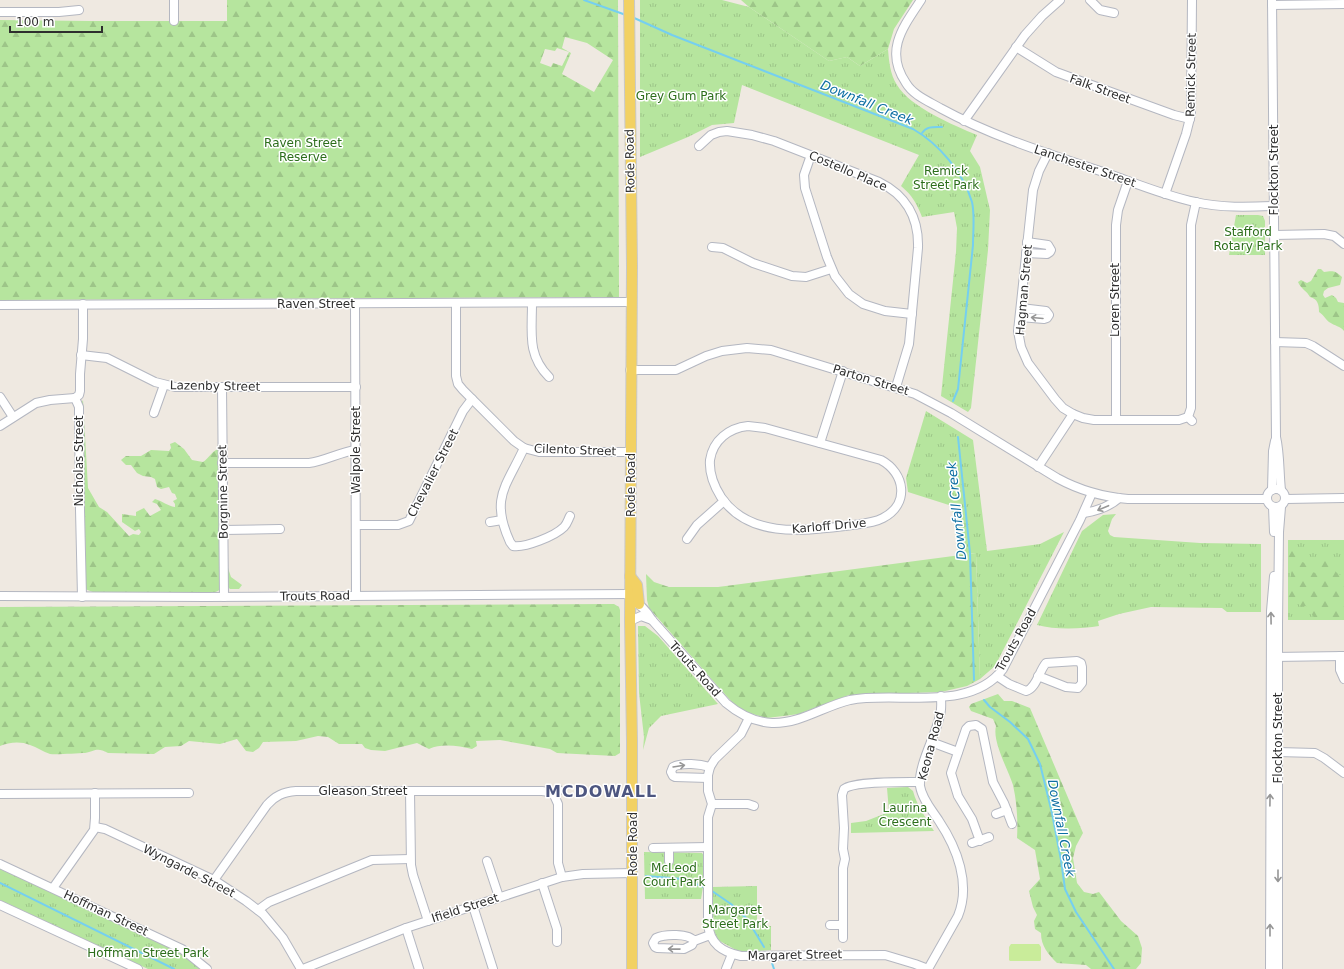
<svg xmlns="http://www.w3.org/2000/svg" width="1344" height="969" viewBox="0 0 1344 969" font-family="'DejaVu Sans',sans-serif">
	<defs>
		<pattern id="grass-tufts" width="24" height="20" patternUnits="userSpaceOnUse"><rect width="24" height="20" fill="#b6e59e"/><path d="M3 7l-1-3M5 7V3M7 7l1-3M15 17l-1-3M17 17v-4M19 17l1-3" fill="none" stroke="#9dc588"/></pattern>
		<pattern id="forest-firs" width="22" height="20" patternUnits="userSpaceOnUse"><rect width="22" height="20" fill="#b6e59e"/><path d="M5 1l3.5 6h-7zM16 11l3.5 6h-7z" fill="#9dc588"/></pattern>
	</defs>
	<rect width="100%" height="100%" fill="#efe9e1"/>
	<!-- grass -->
	<g fill="url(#grass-tufts)">
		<path d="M640 0H722L749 7 829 61 847 57 860 66 888 49C889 61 890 74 897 85 910 107 953 125 977 135L970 151 980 167 990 210 988 250 971 408 968 412 941 396 956 252 957 228 954 212 922 217C917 204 912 195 901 186L919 155 742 85 734 123 712 125 688 137 640 157Z"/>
		<polygon points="1236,215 1258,215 1263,216 1265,221 1265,255 1229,255"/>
		<polygon points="926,411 973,440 987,551 1040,544 1064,532 995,666 980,679 976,553 958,555 952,506 908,492 906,478"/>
		<path d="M1116 514 1112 519 1108 531 1110 535 1114 537 1200 543 1261 544V612H1227L1222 608 1151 607 1119 614 1098 621 1099 626C1082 629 1055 630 1037 625L1082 531 1103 515Z"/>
		<rect x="1288" y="540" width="56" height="80"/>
		<polygon points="638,626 645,626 658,636 718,704 661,716 649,728 643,750 644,737 639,693"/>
		<path d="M908 787 913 791C917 806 926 818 934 831L851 833V823L866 821 889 812 887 788Z"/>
		<polygon points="644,852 702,853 704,856 704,881 701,899 645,899"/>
		<polygon points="0,868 187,955 199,966 199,969 148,969 0,900"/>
		<polygon points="757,886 757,925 771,926 771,950 746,952 736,950 718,940 714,931 712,887"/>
	</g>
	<!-- forest -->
	<g fill="url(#forest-firs)" fill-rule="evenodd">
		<path d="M227 0H618L619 297 0 300V20L92 21H227ZM565 37 587 43 613 60 594 92 562 74 571 53 562 48ZM557 48 569 52 562 66 553 63 551 67 540 63 545 49 555 51Z"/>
		<polygon points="741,0 913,0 894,29 888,49 860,66 847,57 829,61 749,7"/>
		<path d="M1318 269H1321L1324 272C1332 271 1335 270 1342 277L1340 285 1328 288 1324 291 1323 295 1325 298 1332 295 1336 298 1338 302 1344 303V331C1340 326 1335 326 1329 322 1325 319 1324 315 1319 312 1319 305 1318 299 1310 297 1307 291 1301 289 1298 282L1301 280 1307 283 1311 281Z"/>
		<path d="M83 400 88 488 99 507 107 512 129 536 133 534 139 535 141 532 139 529 135 531 122 522V514L136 516V512L144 508 150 516 161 510 157 504 152 502 155 499C163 501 167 506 175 507V504L173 501 177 499 175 494 172 493 169 487 161 489 157 487 155 479 151 477 143 476 137 473 131 465H126L121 460 126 456H141L151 450 169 451 171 448 170 444 175 442 184 449 192 460 203 462C209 458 211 452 218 449L221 567 228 568 231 577 242 585 239 589H230L227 586 212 594H98L85 589 86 574 82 402Z"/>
		<polygon points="1290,545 1298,549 1302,562 1309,564 1312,572 1316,573 1318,571 1323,572 1323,570 1317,564 1315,560 1318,557 1323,556 1335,566 1336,572 1340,575 1344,574 1344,620 1316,620 1306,606 1301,607 1298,603 1296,598 1289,598 1288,597 1288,586 1290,584 1292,565 1288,561 1288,546"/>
		<polygon points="976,553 980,679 967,686 941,692 849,695 799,714 767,718 749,713 735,705 721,690 649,608 647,600 646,574 654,582 669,587 718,587"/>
		<path d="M614 604 619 607 620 610V753L615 756 557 753 550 749 500 740 476 741 477 746 472 749C459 746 442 743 429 749L417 743 385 751 371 750 365 748 362 744H339L328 737 318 736 296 741 263 742 259 748 253 752 246 751 237 739 220 744 189 741 181 746 165 747 154 754 108 753C97 747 95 751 85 753 77 753 57 755 50 754 43 752 37 747 30 745 21 741 9 742 0 746V607Z"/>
		<path d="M998 694 1004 701H1012L1030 708 1083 833 1076 846 1073 858 1077 883 1084 892 1093 894 1099 892 1121 921 1138 936 1142 948 1141 963 1136 969H1091L1086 965 1057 963C1048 954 1041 946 1041 933L1035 929 1034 921 1037 915 1033 907 1029 891 1040 879 1035 850 1017 838C1018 821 1017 803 1013 785 1008 769 992 742 996 726L993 719 971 711 969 707 971 704Z"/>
	</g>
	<!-- pitch -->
	<polygon fill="#c9ec9a" points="1011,944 1039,944 1041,947 1041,960 1040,961 1010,961 1009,960 1009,947"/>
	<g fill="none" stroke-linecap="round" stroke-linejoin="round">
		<!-- stream -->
		<g stroke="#75cff0" stroke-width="2">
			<polyline points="584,0 626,15"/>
			<path d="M632 17 672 35 913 129C939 144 963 172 972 202 975 215 973 231 973 245L958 389 953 401"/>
			<path d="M922 133C927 126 933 127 942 127"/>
			<polyline points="958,437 970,553 974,680"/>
			<polyline points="984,700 990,707 1010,722 1028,739 1040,764 1052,813 1061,860 1065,889 1076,912 1114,969"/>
			<polyline points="646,876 683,879 704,887"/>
			<polyline points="0,883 174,969"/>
			<polyline points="712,891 731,904 747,919 764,947"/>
			<polyline points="772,963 774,969"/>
		</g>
		<!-- minor casing -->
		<g stroke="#b4b7c1" stroke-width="10">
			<g id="minor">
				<polyline points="174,0 174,21"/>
				<path d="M921 0C903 27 884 51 906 83 913 95 928 101 940 108 993 137 1052 155 1109 174 1137 184 1166 196 1195 202 1221 208 1248 207 1274 206"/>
				<polyline points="1090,0 1100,10 1114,13"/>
				<path d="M1272 0 1276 437C1280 454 1279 472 1281 490"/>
				<polyline points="1272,5 1344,4"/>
				<polyline points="0,12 59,12 79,10"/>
				<polyline points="1016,47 1056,72 1174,115 1190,119"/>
				<polyline points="964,121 1025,35 1042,16 1060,0"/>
				<path d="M699 146 711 135 719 132 727 131 752 135 774 141 879 182C906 195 919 218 918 248L909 344 896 387"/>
				<polyline points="1048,153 1039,171 1033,190 1018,331 1021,347 1028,363 1055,399 1063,408 1073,414 1083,418 1094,420 1179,420 1188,417"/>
				<polyline points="811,155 804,175 805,188 827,257 835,276 849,294 863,304 885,311 912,314"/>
				<polyline points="1165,194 1186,134 1191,114 1192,0"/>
				<polyline points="1274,235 1324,234 1334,236 1344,244"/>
				<polyline points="712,247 723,248 753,263 792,276 806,277 831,269"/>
				<polyline points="1026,253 1047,254 1050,252 1051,250 1048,245 1027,242"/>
				<path d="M532 303C532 333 527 355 549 377"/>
				<polyline points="355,304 356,595"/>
				<polyline points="456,304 456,376 458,384 463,390 514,441 524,448 539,452 631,452"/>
				<polyline points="0,305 631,302"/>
				<polyline points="1020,317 1044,319 1047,318 1049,315 1046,311 1021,308"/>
				<polyline points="1275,342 1306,343 1313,346 1344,366"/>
				<polyline points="81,355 107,358 155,382 175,387 356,387"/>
				<path d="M630 370H676L706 356 722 351 747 348 771 350 915 394 951 413 1057 478C1079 490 1103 497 1128 499H1267"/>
				<polyline points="222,387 224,597"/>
				<polyline points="0,397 13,417"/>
				<polyline points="75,398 79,407 79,414 80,510 82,597"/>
				<polyline points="75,398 79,395 80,391 80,374 83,339 83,304"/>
				<polyline points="154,413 164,385"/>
				<polyline points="1116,420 1116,225 1118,210 1128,181"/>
				<polyline points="1192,421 1188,417 1191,408 1191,225 1196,202"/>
				<polyline points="0,426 36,403 50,400 75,398"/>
				<path d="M748 426 765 428 881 460C905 473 910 504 883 518 872 524 857 524 845 526 802 531 749 538 721 497 714 486 709 473 710 460 713 440 729 428 748 426Z"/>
				<polyline points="820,443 843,371"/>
				<path d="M524 448C506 487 490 498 510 542L513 546C525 548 555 536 564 527 567 524 568 520 570 516"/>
				<path d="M222 463H309C325 461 340 452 356 450"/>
				<polyline points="1038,467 1073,414"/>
				<circle cx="1276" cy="498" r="9"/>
				<polyline points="1272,490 1273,451 1275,441"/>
				<polyline points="1286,499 1344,498"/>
				<polyline points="1273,507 1274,532"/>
				<path d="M1084 513C1097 511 1109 507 1119 498"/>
				<polyline points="490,522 502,520"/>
				<polyline points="356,525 398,525 409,521 463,411 472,399"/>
				<polyline points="223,530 280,529"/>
				<polyline points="687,539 697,525 724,501"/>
				<polyline points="0,596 206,597 630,594"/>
				<path d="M634 602C642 605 647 612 652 620L726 703C739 714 754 722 772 723 800 724 824 706 850 700 896 691 970 713 1003 669L1080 520 1092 493"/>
				<polyline points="630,621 641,616 652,620"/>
				<polyline points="1340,656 1340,670 1344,679"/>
				<polyline points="1273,657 1344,656"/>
				<path d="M997 676 1009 684 1026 691C1036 689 1039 671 1046 663L1077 661 1081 663 1082 667V683L1078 688 1066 687 1038 676"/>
				<path d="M749 718 741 734 715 759 710 767 708 775V791L712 804 708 817V924C710 944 722 952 741 956L885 955 915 964 928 969"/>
				<polyline points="931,742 958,752"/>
				<polyline points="1278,752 1315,753 1324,758 1344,773"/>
				<path d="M708 778 675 777 673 776 671 772 673 767C682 762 700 764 710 767"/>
				<polyline points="410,791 411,865 413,875 428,921"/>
				<polyline points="0,794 189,793"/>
				<polyline points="554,795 558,804 558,863 562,877"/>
				<polyline points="712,804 748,804 754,806"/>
				<polyline points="996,814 1007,810"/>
				<polyline points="95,827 105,829 214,880 246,901 263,914 283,938 301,969"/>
				<polyline points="980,841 972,819 958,796 951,773 966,729 969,726 976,725 982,729 993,782 1004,803 1012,824"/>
				<polyline points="972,843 989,837"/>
				<polyline points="653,848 708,847"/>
				<polyline points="669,848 669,861"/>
				<polyline points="487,861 499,897"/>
				<polyline points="0,864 182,949 207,969"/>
				<path d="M214 880 267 805C275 796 283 792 296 791H542L549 792 554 795 559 790"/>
				<polyline points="542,883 557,929 557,942"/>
				<polyline points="53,888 94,830 95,818 95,793"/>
				<polyline points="0,905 138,969"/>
				<polyline points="473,906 493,969"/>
				<polyline points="258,910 269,902 372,860 410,859"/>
				<polyline points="830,925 843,925 843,938"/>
				<path d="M843 925V868L845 859 843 849 844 828 842 795 844 789C853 781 906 782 920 782"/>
				<polyline points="406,928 419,969"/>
				<path d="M694 941C689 933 664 934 656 938L653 943 655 947 657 948 684 949 692 945 694 941 710 935"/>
				<polyline points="303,969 406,928 562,877 583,874 633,873"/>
				<polyline points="726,969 732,954"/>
				<path d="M928 969 958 916C971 884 957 848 939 821 932 810 922 799 920 786 918 764 936 736 940 715 942 709 941 703 941 696"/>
				<polyline points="1270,969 1271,611 1274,576"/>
				<polyline points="1278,969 1278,624 1279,532 1281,507"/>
			</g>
		</g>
		<!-- major casing -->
		<g stroke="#c9c9c9" stroke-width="12">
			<g id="major">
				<polyline points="629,0 632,266 630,621 632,741 632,969"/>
				<polyline points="630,576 637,585 639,604"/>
			</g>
		</g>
		<!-- minor -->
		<use href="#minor" stroke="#fff" stroke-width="8"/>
		<!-- major -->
		<use href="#major" stroke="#f2d163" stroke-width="10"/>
	</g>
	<!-- one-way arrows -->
	<defs><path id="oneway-shaft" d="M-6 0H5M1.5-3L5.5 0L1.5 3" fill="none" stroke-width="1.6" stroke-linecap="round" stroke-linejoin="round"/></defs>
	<g stroke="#969696">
		<use href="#oneway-shaft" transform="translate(1037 318) rotate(-175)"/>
		<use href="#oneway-shaft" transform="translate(1103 508) rotate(157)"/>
		<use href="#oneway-shaft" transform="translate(1271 618) rotate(-91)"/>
		<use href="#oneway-shaft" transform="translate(679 766) rotate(-9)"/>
		<use href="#oneway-shaft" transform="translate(1270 800) rotate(-89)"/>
		<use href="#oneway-shaft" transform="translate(1278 876) rotate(90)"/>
		<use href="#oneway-shaft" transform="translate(1270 930) rotate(-90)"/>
		<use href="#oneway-shaft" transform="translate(674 949) rotate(-179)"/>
	</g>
	<g text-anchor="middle" stroke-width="3" stroke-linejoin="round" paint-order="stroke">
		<!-- street labels -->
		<g font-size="12" fill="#2e2e2e" stroke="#fff">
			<text transform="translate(1191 75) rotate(-89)" y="4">Remick Street</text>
			<text transform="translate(1100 89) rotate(20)" y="4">Falk Street</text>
			<text transform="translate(630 161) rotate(-91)" y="4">Rode Road</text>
			<text transform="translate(1085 166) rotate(19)" y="4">Lanchester Street</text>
			<text transform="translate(1274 170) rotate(-90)" y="4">Flockton Street</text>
			<text transform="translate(848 171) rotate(23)" y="4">Costello Place</text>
			<text transform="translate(1024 290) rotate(-85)" y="4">Hagman Street</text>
			<text transform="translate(1115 300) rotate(-90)" y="4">Loren Street</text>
			<text x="316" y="308">Raven Street</text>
			<text transform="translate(871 380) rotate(17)" y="4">Parton Street</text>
			<text transform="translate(215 386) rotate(1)" y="4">Lazenby Street</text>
			<text transform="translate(356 450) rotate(-90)" y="4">Walpole Street</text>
			<text transform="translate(575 450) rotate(2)" y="4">Cilento Street</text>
			<text transform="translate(79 461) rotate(-90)" y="4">Nicholas Street</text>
			<text transform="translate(433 473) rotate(-63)" y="4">Chevalier Street</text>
			<text transform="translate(631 485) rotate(-90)" y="4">Rode Road</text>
			<text transform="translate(223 492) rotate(-91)" y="4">Borgnine Street</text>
			<text transform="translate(829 526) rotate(-5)" y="4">Karloff Drive</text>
			<text transform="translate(315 596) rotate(-1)" y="4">Trouts Road</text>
			<text transform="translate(1016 640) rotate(-61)" y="4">Trouts Road</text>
			<text transform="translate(695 669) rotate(48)" y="4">Trouts Road</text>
			<text transform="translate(1278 738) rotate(-90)" y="4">Flockton Street</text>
			<text transform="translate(931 746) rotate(-75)" y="4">Keona Road</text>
			<text x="363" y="795">Gleason Street</text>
			<text transform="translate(633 844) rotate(-90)" y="4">Rode Road</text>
			<text transform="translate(189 871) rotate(27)" y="4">Wyngarde Street</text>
			<text transform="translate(465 908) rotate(-18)" y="4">Ifield Street</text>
			<text transform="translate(106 913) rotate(25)" y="4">Hoffman Street</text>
			<text transform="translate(795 955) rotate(-1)" y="4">Margaret Street</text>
		</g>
		<!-- park labels -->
		<g font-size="12" fill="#2c6e1b" stroke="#fff">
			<text x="681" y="100">Grey Gum Park</text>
			<text x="303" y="147">Raven Street<tspan x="303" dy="14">Reserve</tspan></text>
			<text x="946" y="175">Remick<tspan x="946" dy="14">Street Park</tspan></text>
			<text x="1248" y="236">Stafford<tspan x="1248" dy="14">Rotary Park</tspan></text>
			<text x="905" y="812">Laurina<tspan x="905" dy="14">Crescent</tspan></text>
			<text x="674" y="872">McLeod<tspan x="674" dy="14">Court Park</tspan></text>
			<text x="735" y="914">Margaret<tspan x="735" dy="14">Street Park</tspan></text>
			<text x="148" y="957">Hoffman Street Park</text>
		</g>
		<!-- water labels -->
		<g font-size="13" font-style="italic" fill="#0d6fa3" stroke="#fff">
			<text transform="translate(867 102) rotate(22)" y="5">Downfall Creek</text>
			<text transform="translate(956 511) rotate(-96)" y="5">Downfall Creek</text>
			<text transform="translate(1062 828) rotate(79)" y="5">Downfall Creek</text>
		</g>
		<!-- district labels -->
		<g font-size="16" font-weight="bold" letter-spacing="1" fill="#4d5680" stroke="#fff">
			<text x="601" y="797">MCDOWALL</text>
		</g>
	</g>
	<!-- scale -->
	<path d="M10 26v6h92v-6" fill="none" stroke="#2e2e2e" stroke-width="2"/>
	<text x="16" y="26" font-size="12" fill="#2e2e2e" stroke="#ffffff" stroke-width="3" paint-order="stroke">100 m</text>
</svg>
